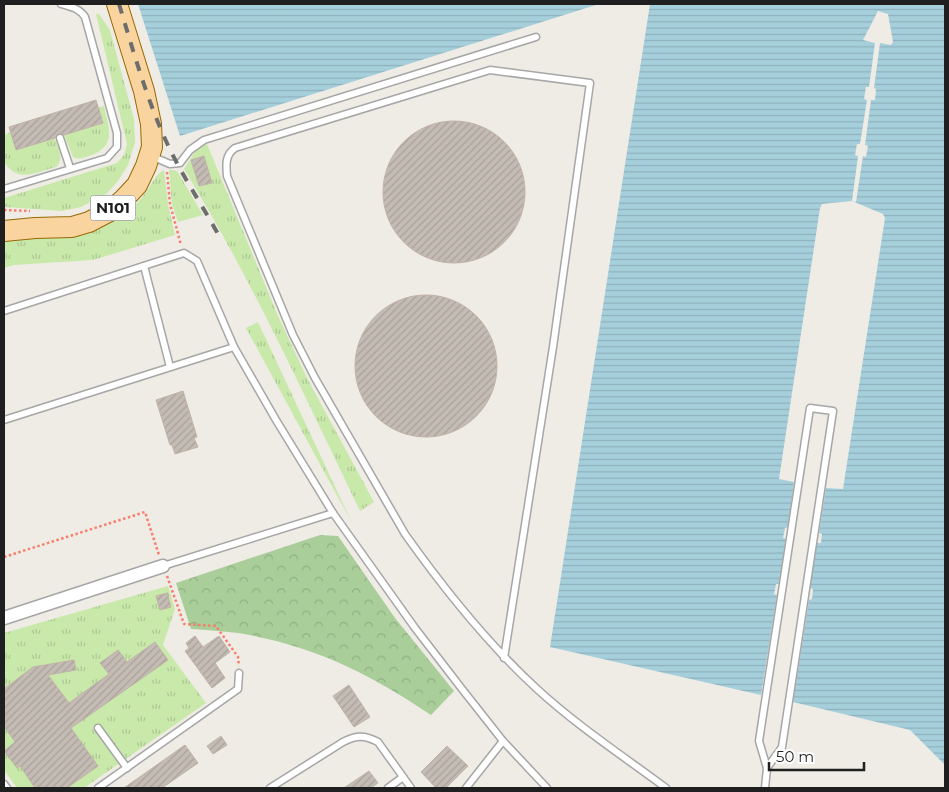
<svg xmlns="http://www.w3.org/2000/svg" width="949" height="792" viewBox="0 0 949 792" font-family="Montserrat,sans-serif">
	<defs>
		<pattern id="grass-tufts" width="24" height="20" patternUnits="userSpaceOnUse" patternTransform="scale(1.25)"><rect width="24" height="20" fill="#c9e9ab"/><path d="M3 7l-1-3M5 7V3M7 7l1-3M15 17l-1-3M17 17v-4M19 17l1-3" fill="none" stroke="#acc793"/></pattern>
		<pattern id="forest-crowns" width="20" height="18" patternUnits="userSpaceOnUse" patternTransform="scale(1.25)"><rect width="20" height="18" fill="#a9ce9a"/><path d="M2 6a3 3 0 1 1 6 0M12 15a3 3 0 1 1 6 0" fill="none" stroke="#91b084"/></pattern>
		<pattern id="water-rules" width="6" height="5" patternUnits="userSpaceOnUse" patternTransform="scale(1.25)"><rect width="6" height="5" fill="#a6cfdc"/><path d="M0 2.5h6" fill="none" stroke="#8eb1bc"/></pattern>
		<pattern id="building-hatch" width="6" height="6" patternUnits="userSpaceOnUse" patternTransform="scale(1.25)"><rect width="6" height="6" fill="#c4bcb4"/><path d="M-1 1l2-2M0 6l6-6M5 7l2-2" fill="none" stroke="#a8a19a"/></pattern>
	</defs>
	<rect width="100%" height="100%" fill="#efece5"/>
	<!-- grass -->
	<g fill="url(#grass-tufts)">
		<polygon points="96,14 99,14 110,30 134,119 135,142 128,165 118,181 106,194 81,207 62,211 4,207 4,198 117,163 124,155 127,144"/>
		<path d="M104 106C109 129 117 147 89 156 83 158 79 160 73 157L64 135 103 123 98 108Z"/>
		<path d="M11 132 17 150 55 138C58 148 65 159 56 167 41 171 23 181 10 169 7 166 4 163 4 159 3 151 4 142 4 135Z"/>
		<path d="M207 144 278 316 307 378 374 502 360 511C304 395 251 278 184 169L196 150Z"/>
		<path d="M164 170 168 204 175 235 93 260 14 265 4 268V242C29 234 52 240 77 236 91 234 104 227 116 220 128 213 139 202 147 191 152 183 155 175 164 170Z"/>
		<polygon points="169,170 177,171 203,215 178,222 172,205"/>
		<polygon points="258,322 352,523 246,328"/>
		<polygon points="168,586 175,609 163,645 206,703 84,788 17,788 4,770 4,633"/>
	</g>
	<!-- forest -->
	<path fill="url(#forest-crowns)" d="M320 535 338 536 395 618 454 691 431 715C369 673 312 645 238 633 222 631 207 630 191 629L176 583Z"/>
	<!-- water -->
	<g fill="url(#water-rules)">
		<polygon points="138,4 599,4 180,136"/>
		<polygon points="650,4 945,4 945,765 910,730 793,702 809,600 812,599 813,589 810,588 817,543 821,543 822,534 819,533 826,488 843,489 885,218 883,214 852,201 822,204 820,208 779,479 794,482 788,527 785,528 783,538 786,539 779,584 776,584 774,594 777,595 761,695 550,647"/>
	</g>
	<!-- pier -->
	<polygon fill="#efece5" points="878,11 888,14 893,42 891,45 880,43 874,88 876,89 875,100 871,100 865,145 868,146 866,157 863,156 856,202 852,201 858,156 855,155 857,144 860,144 867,100 864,99 866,87 869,87 875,43 863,40"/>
	<!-- building -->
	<g fill="url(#building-hatch)" stroke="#c1b3a7">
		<polygon points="96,100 103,123 64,135 59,133 55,138 16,150 9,127"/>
		<circle cx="454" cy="192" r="71"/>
		<polygon points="204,156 212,183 199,186 191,160"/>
		<circle cx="426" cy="366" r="71"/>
		<polygon points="183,391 197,437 194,438 198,447 175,454 172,445 170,445 156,400"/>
		<polygon points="167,593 171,607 160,610 156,596"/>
		<polygon points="195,636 203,647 219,636 230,652 215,663 225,678 212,688 185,651 189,648 186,643"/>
		<polygon points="155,642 168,660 71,728 98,766 67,788 35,788 20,766 17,768 4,751 15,742 4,726 4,689 33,667 74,660 76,670 48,675 69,703 109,674 100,663 118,650 127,662"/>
		<polygon points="349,685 370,717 354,727 333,696"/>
		<polygon points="221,736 227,745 213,754 207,746"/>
		<polygon points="185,745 198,763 162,788 124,788"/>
		<polygon points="447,746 468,766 446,788 436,788 421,772"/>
		<polygon points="369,771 378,783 371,788 344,788"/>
	</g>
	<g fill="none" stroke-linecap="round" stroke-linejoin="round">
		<!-- service casing -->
		<g stroke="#a6a6a6" stroke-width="9">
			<g id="service">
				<polyline points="60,138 70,168"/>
				<polyline points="151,156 170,164 180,163 190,150 204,140 536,37"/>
				<path d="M4 189 107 158 117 147V133L85 17C79 8 71 7 61 4"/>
				<polyline points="144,266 170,367"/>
				<polyline points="4,311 184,253 197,261 234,347 276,420 333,513 415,628 462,689 503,741 547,788"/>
				<polyline points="4,420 234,347"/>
				<polyline points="163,566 333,513"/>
				<path d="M504 658 553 347 590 83 490 70 235 148C225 155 226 165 227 176L293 335 315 378 405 534C444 589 486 642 536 688 576 725 623 756 666 788"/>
				<polyline points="98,728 127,768"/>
				<polyline points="4,784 7,788"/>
				<polyline points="98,788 238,689 239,673"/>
				<path d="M270 788 343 742C356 735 365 735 378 742L411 788"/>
				<polyline points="388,788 403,777"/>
				<polyline points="466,788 503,741"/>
				<polyline points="765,788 767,768 759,741 810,408 833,411 782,747 767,768"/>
			</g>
		</g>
		<!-- minor casing -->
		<g stroke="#a6a6a6" stroke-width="15">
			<polyline id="minor" points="4,618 163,566"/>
		</g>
		<!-- primary casing -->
		<g stroke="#976802" stroke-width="22">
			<polyline id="primary" points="4,231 35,228 72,227 89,222 110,211 124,199 137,185 146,166 152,147 151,124 144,91 117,4"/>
		</g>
		<!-- path -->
		<g stroke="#f87e6d" stroke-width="2.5" stroke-dasharray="2.5 2.5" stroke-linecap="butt">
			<polyline points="167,172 170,204 181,245"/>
			<polyline points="4,210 30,211"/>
			<polyline points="4,557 145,512 159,555"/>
			<polyline points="167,576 184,624 216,626 238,657 239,666"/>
		</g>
		<!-- service -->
		<use href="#service" stroke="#fff" stroke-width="6"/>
		<!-- minor -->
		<use href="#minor" stroke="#fff" stroke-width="12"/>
		<!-- primary -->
		<use href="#primary" stroke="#fad49f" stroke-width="20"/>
		<!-- rail -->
		<path stroke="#6d6d6d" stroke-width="4" stroke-dasharray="10 10" stroke-linecap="butt" d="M119 4C133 50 146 97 166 141 181 174 201 203 218 234"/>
	</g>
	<g text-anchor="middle" stroke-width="4.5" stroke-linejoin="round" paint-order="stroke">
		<!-- shield labels -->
		<rect fill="#fff" stroke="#626262" stroke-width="1" x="90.5" y="195.5" width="45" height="25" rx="4"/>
		<g font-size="15" font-weight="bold" fill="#1f1f1f">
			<text x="113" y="213">N101</text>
		</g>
	</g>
	<!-- border -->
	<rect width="949" height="792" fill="none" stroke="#1f1f1f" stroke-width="10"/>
	<!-- scale -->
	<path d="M769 762v8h95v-8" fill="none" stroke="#1f1f1f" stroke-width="2.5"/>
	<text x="776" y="762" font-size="15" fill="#1f1f1f" stroke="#ffffff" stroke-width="4" paint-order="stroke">50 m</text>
</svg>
